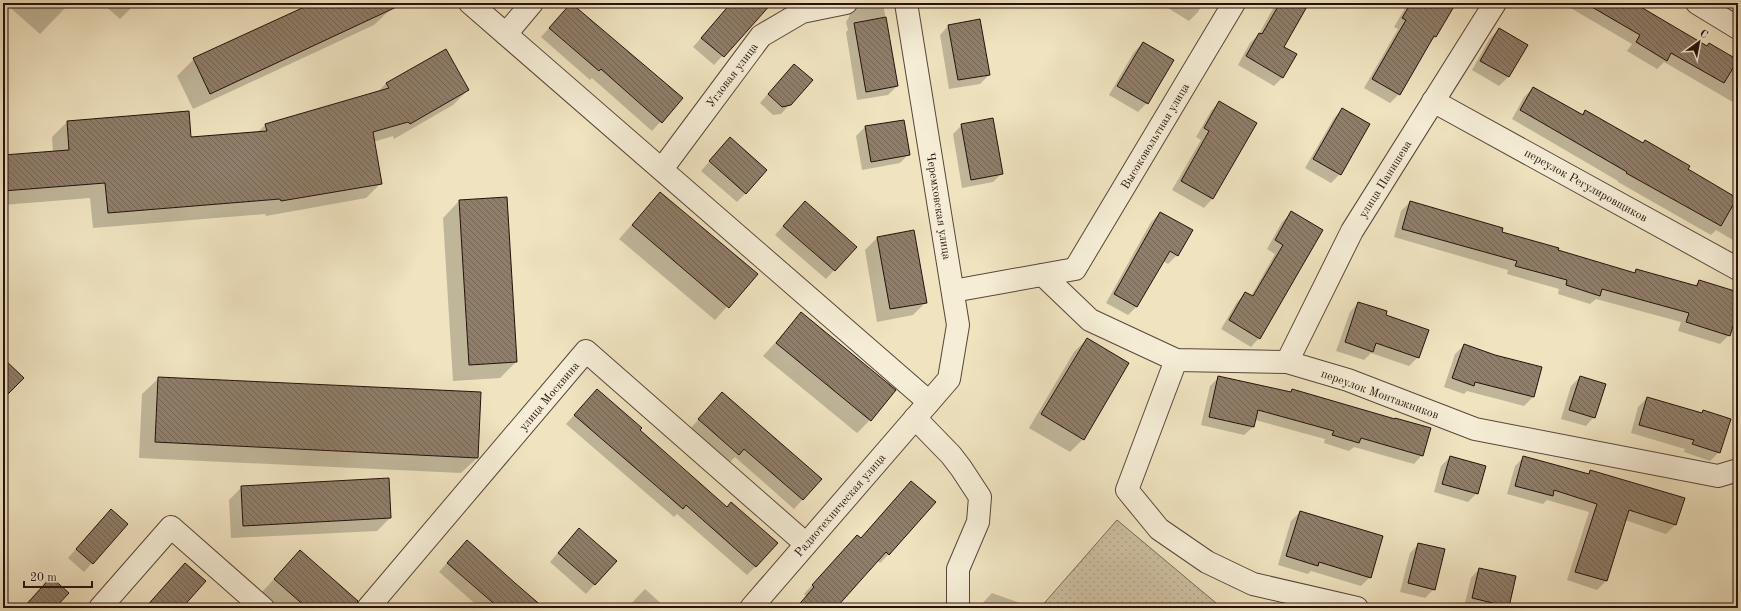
<svg xmlns="http://www.w3.org/2000/svg" width="1741" height="611" viewBox="0 0 1741 611" font-family="'Old Standard TT',serif">
	<defs>
		<pattern id="park-dots" width="8" height="8" patternUnits="userSpaceOnUse"><rect width="8" height="8" fill="#cdbfa1"/><path d="M2 2h.1M6 6h.1" fill="none" stroke="#b0a389" stroke-width="1.8" stroke-linecap="round"/></pattern>
		<pattern id="building-back-hatch" width="6" height="6" patternUnits="userSpaceOnUse"><rect width="6" height="6" fill="#8f7e69"/><path d="M-1 5l2 2M0 0l6 6M5-1l2 2" fill="none" stroke="#756655"/></pattern>
	</defs>
	<rect width="100%" height="100%" fill="#efe3c0"/>
	<filter id="stains"><feTurbulence type="fractalNoise" baseFrequency=".005" numOctaves="4"/><feColorMatrix values="0 0 0 0 .2 0 0 0 0 .09 0 0 0 0 .02 0 0 0 .5 -.17"/></filter>
	<radialGradient id="worn" r=".72"><stop offset=".6" stop-color="#630" stop-opacity="0"/><stop offset="1" stop-color="#630" stop-opacity=".3"/></radialGradient>
	<!-- park -->
	<polygon fill="url(#park-dots)" stroke="#7a6856" points="1117,520 1222,608 1040,608"/>
	<!-- shadow -->
	<g fill="#0003">
		<polygon points="5,3 70,3 40,34"/>
		<polygon points="102,3 136,3 120,19"/>
		<polygon points="315,3 388,3 391,9 374,25 193,109 177,76 194,59"/>
		<polygon points="732,3 770,4 714,65 693,47"/>
		<polygon points="846,3 883,3 897,86 888,95 857,100 846,32 848,30 846,22 849,17 850,10"/>
		<polygon points="1164,3 1203,3 1198,12 1189,21 1163,5"/>
		<polygon points="1276,3 1308,3 1283,47 1283,77 1274,86 1238,65 1250,43 1259,34"/>
		<polygon points="1408,3 1454,3 1435,37 1428,44 1399,94 1390,103 1364,88 1398,29 1394,27"/>
		<polygon points="1554,3 1632,3 1707,46 1709,44 1738,60 1738,105 1664,62 1657,69 1627,51 1632,44 1562,3 1559,6"/>
		<polygon points="571,4 682,98 652,131 592,78 590,80 541,37"/>
		<polygon points="948,26 989,75 980,84 949,89 940,35"/>
		<polygon points="1499,29 1527,45 1508,77 1499,86 1472,70 1490,38"/>
		<polygon points="1143,43 1147,103 1138,112 1109,95 1134,52"/>
		<polygon points="785,74 790,104 781,114 773,115 760,103"/>
		<polygon points="386,83 468,90 453,105 394,139 393,136 373,142 381,183 366,198 266,216 265,214 93,228 90,198 3,205 3,156 53,152 52,137 67,122 188,112 190,138 257,133 265,125 378,92"/>
		<polygon points="1533,88 1581,115 1585,111 1738,199 1738,243 1716,230 1711,235 1618,182 1618,181 1512,119 1524,97"/>
		<polygon points="1219,102 1256,123 1212,199 1204,208 1172,190 1201,140 1196,137 1211,111"/>
		<polygon points="1342,109 1340,174 1331,183 1305,168 1334,118"/>
		<polygon points="1738,109 1738,122 1732,119"/>
		<polygon points="962,125 1002,173 993,182 962,188 953,134"/>
		<polygon points="865,127 909,154 900,163 862,170 856,136"/>
		<polygon points="722,147 746,193 737,202 701,171"/>
		<polygon points="660,193 756,274 715,320 619,239"/>
		<polygon points="459,201 516,362 500,378 453,381 443,218"/>
		<polygon points="1410,202 1501,233 1633,274 1636,270 1694,286 1699,281 1738,293 1738,305 1729,335 1720,344 1678,331 1681,322 1596,299 1590,304 1558,294 1559,289 1507,274 1508,270 1394,237 1401,211"/>
		<polygon points="796,211 855,247 826,279 775,235"/>
		<polygon points="1160,213 1177,255 1168,264 1163,261 1137,306 1128,315 1106,303 1151,222"/>
		<polygon points="1291,213 1321,230 1259,338 1251,347 1221,329 1237,302 1246,293 1251,296 1275,254 1267,249 1282,222"/>
		<polygon points="878,237 926,302 913,315 877,322 865,250"/>
		<polygon points="1358,303 1384,316 1418,357 1409,366 1371,353 1364,360 1336,351 1350,312"/>
		<polygon points="801,314 870,420 857,433 763,356"/>
		<polygon points="1087,339 1083,439 1070,452 1029,428 1074,352"/>
		<polygon points="1464,345 1495,356 1541,367 1533,397 1524,406 1467,391 1464,394 1444,387 1455,354"/>
		<polygon points="1580,377 1594,417 1586,426 1561,419 1571,386"/>
		<polygon points="159,378 478,457 461,473 139,458 142,394"/>
		<polygon points="1218,378 1289,393 1292,390 1422,455 1414,464 1354,447 1349,451 1324,443 1325,439 1255,420 1253,427 1244,435 1201,425 1210,386"/>
		<polygon points="597,390 638,430 756,566 747,575 677,514 674,517 566,424"/>
		<polygon points="1647,398 1701,413 1704,411 1719,452 1710,461 1684,452 1685,449 1631,433 1638,407"/>
		<polygon points="713,403 821,479 794,509 735,457 729,463 690,429"/>
		<polygon points="1450,457 1477,493 1468,502 1434,492 1441,466"/>
		<polygon points="1524,457 1587,474 1591,471 1675,525 1666,534 1625,520 1606,581 1597,590 1567,580 1589,512 1547,500 1543,504 1507,494 1515,466"/>
		<polygon points="242,487 390,518 377,531 231,538 229,500"/>
		<polygon points="902,491 889,554 880,563 877,560 834,608 796,608 806,596 804,594 848,545 857,536 860,539"/>
		<polygon points="1300,512 1370,577 1361,586 1311,571 1308,574 1278,565 1291,521"/>
		<polygon points="102,519 127,524 84,572 68,558"/>
		<polygon points="570,539 615,561 586,594 550,562"/>
		<polygon points="1419,544 1434,589 1425,598 1400,592 1410,553"/>
		<polygon points="458,550 542,608 480,608 439,572"/>
		<polygon points="300,551 353,608 279,608 262,592"/>
		<polygon points="1479,569 1508,606 1506,608 1464,607 1471,578"/>
		<polygon points="645,589 666,608 627,608"/>
		<polygon points="992,593 1023,604 1021,608 978,608"/>
	</g>
	<!-- building -->
	<g fill="url(#building-back-hatch)" stroke="#26110a">
		<polygon points="313,3 405,3 210,94 193,58"/>
		<polygon points="571,3 683,98 662,123 601,69 599,71 549,28"/>
		<polygon points="731,3 772,3 724,57 701,38"/>
		<polygon points="1280,3 1309,3 1284,47 1297,54 1283,78 1246,56 1259,33 1262,34"/>
		<polygon points="1411,3 1456,3 1436,37 1434,36 1400,95 1372,79 1406,20 1402,18"/>
		<polygon points="1585,3 1634,3 1707,46 1709,43 1738,60 1724,83 1671,53 1667,61 1636,42 1640,35"/>
		<polygon points="886,17 898,86 866,92 854,23"/>
		<polygon points="980,19 990,75 958,80 948,25"/>
		<polygon points="1499,28 1528,45 1509,77 1480,61"/>
		<polygon points="1143,42 1174,60 1148,104 1117,86"/>
		<polygon points="446,49 469,90 410,124 408,122 373,132 382,184 281,201 280,199 108,213 105,183 3,191 3,155 69,150 67,121 189,111 191,137 267,131 265,124 389,88 386,83"/>
		<polygon points="794,64 813,80 791,105 782,107 768,94"/>
		<polygon points="1533,87 1583,115 1585,110 1643,143 1645,140 1690,166 1688,169 1737,198 1721,226 1626,173 1627,172 1520,110"/>
		<polygon points="1219,101 1257,123 1213,199 1181,181 1209,131 1204,128"/>
		<polygon points="1342,108 1370,124 1341,175 1313,159"/>
		<polygon points="993,118 1003,174 971,180 961,124"/>
		<polygon points="904,120 910,155 871,162 865,126"/>
		<polygon points="730,137 767,170 746,194 709,161"/>
		<polygon points="660,192 758,274 729,308 632,225"/>
		<polygon points="507,197 517,362 469,365 459,200"/>
		<polygon points="805,201 857,247 835,271 783,226"/>
		<polygon points="1410,201 1503,228 1502,232 1559,248 1558,250 1635,273 1636,269 1697,286 1699,280 1738,292 1738,309 1730,336 1686,322 1689,313 1602,289 1600,296 1566,285 1567,280 1515,266 1517,261 1402,229"/>
		<polygon points="1291,211 1323,230 1260,339 1229,320 1245,292 1253,296 1283,245 1275,240"/>
		<polygon points="1160,212 1193,230 1178,256 1170,251 1137,307 1114,294"/>
		<polygon points="914,230 927,303 890,309 877,237"/>
		<polygon points="1358,302 1387,311 1386,315 1429,330 1419,358 1376,343 1373,352 1345,342"/>
		<polygon points="801,312 896,390 871,421 776,343"/>
		<polygon points="1087,338 1129,363 1084,440 1041,414"/>
		<polygon points="1464,344 1495,355 1542,367 1534,397 1475,382 1474,386 1452,378"/>
		<polygon points="3,358 24,378 3,399"/>
		<polygon points="1218,376 1291,392 1292,389 1395,419 1395,418 1431,428 1423,456 1361,438 1359,443 1332,435 1334,431 1258,410 1254,427 1209,417"/>
		<polygon points="1580,376 1606,384 1595,418 1569,410"/>
		<polygon points="158,377 481,392 478,458 155,442"/>
		<polygon points="597,389 642,428 640,430 727,507 731,502 778,543 756,567 686,505 683,509 574,415"/>
		<polygon points="722,392 822,479 803,500 744,449 739,455 698,419"/>
		<polygon points="1647,397 1702,413 1703,410 1731,419 1720,453 1692,444 1694,440 1639,425"/>
		<polygon points="1450,456 1486,466 1478,494 1442,484"/>
		<polygon points="1523,456 1589,474 1590,470 1685,498 1676,525 1629,510 1607,581 1575,572 1597,504 1554,490 1553,496 1515,486"/>
		<polygon points="389,478 391,518 243,526 241,486"/>
		<polygon points="911,481 936,502 889,555 886,552 836,608 796,608 814,587 812,585 857,535 861,538"/>
		<polygon points="111,509 128,524 93,564 76,549"/>
		<polygon points="1300,511 1383,536 1371,578 1319,562 1318,566 1286,556"/>
		<polygon points="579,528 617,561 595,585 558,553"/>
		<polygon points="467,540 515,583 544,608 499,608 447,563"/>
		<polygon points="1418,543 1445,549 1435,590 1408,583"/>
		<polygon points="300,550 358,601 356,608 307,608 274,579"/>
		<polygon points="185,563 206,581 182,608 145,608"/>
		<polygon points="1479,568 1516,576 1509,607 1472,598"/>
		<polygon points="51,577 69,593 55,608 23,608"/>
	</g>
	<g fill="none" stroke-linecap="round" stroke-linejoin="round">
		<!-- minor casing -->
		<g stroke="#584638" stroke-width="24">
			<g id="minor">
				<polyline points="470,3 929,402"/>
				<polyline points="1697,3 1738,28"/>
				<polyline points="506,34 532,3"/>
				<polyline points="1433,101 1738,269"/>
				<polyline points="662,169 761,36 802,12 846,3"/>
				<polyline points="1043,275 1090,320 1176,360 1287,362 1348,380 1475,429 1718,476 1738,470"/>
				<polyline points="953,291 1075,269 1234,3"/>
				<polyline points="1176,360 1127,490 1159,529 1207,562 1253,584 1357,608"/>
				<polyline points="1287,362 1352,231 1495,3"/>
				<polyline points="915,418 951,455 961,468 980,497 978,522 958,569 958,608"/>
				<polyline points="100,608 171,527 263,608"/>
				<polyline points="368,608 586,351 806,544"/>
				<polyline points="751,608 949,379 958,325 906,3"/>
			</g>
		</g>
		<!-- minor -->
		<use href="#minor" stroke="#f5edd6" stroke-width="22"/>
	</g>
	<g text-anchor="middle" stroke-width="3" stroke-linejoin="round" paint-order="stroke">
		<!-- street labels -->
		<g font-size="12" fill="#26110a" stroke="#f5edd6">
			<text transform="translate(732 75) rotate(-53)" y="4">Угловая улица</text>
			<text transform="translate(1155 136) rotate(-59)" y="4">Высоковольтная улица</text>
			<text transform="translate(1385 179) rotate(-58)" y="4">улица Панишева</text>
			<text transform="translate(1586 185) rotate(29)" y="4">переулок Регулировщиков</text>
			<text transform="translate(939 206) rotate(81)" y="4">Черемховская улица</text>
			<text transform="translate(1380 394) rotate(20)" y="4">переулок Монтажников</text>
			<text transform="translate(549 396) rotate(-50)" y="4">улица Москвина</text>
			<text transform="translate(840 505) rotate(-49)" y="4">Радиотехническая улица</text>
		</g>
	</g>
	<!-- margin -->
	<rect width="1741" height="611" fill="none" stroke="#efe3c0" stroke-width="16"/>
	<rect x="4" y="4" width="1733" height="603" fill="none" stroke="#26110a" stroke-width="2"/>
	<rect x="8" y="8" width="1725" height="595" fill="none" stroke="#26110a"/>
	<!-- north arrow -->
	<g transform="translate(1699 42) rotate(32)" stroke="#f5edd6" stroke-width="3" paint-order="stroke">
	<path d="M0-3L7 15L0 10L-7 15Z" fill="#26110a"/>
	<text y="-6" font-size="11" font-weight="bold" text-anchor="middle" fill="#26110a">С</text>
	</g>
	<!-- scale -->
	<path d="M24 581v6h68v-6" fill="none" stroke="#26110a" stroke-width="2"/>
	<text x="30" y="581" font-size="12" fill="#26110a" stroke="#f5edd6" stroke-width="3" paint-order="stroke">20 m</text>
	<rect width="100%" height="100%" filter="url(#stains)"/>
	<rect width="100%" height="100%" fill="url(#worn)"/>
</svg>
